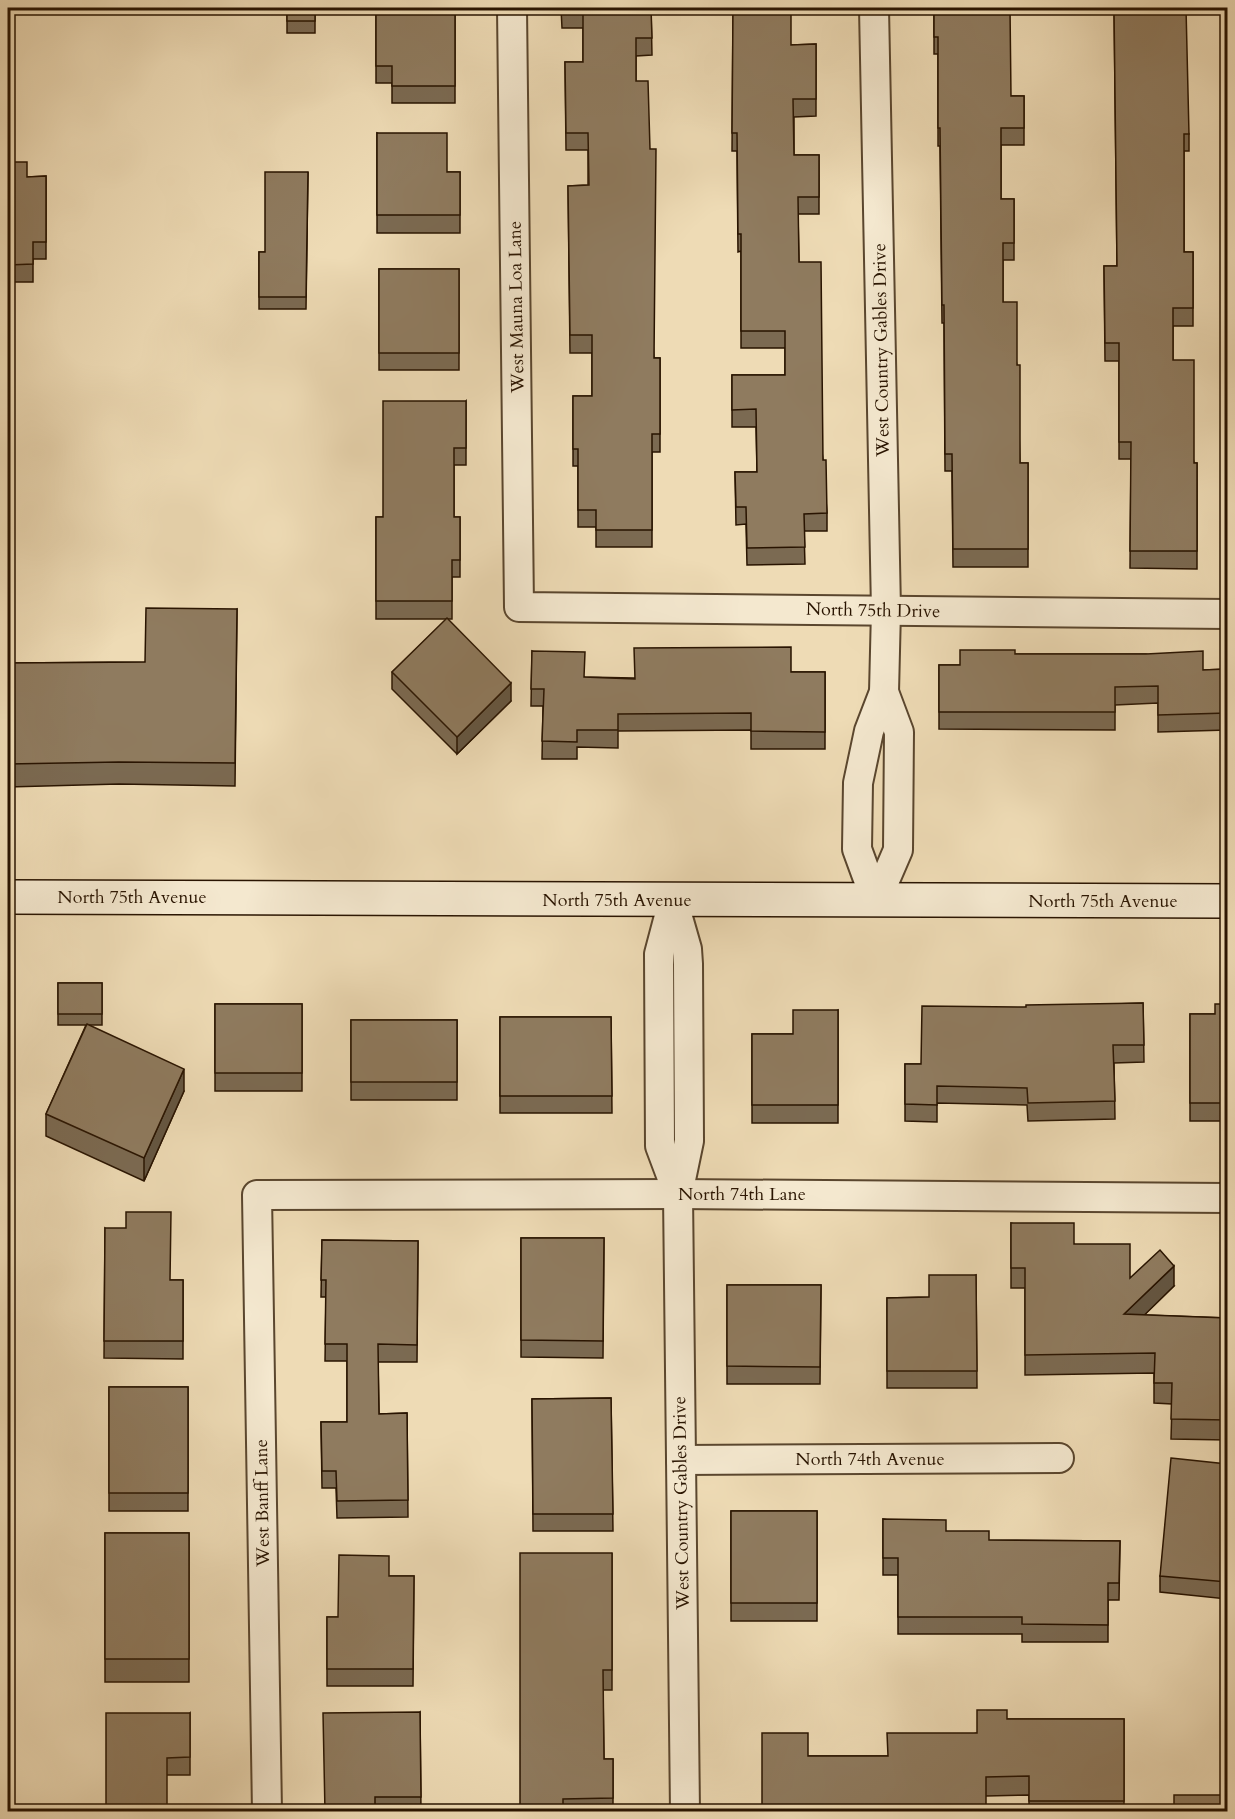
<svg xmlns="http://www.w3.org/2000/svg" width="1235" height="1819" viewBox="0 0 1235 1819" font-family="Cardo,serif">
	<rect width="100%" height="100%" fill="#eedbb5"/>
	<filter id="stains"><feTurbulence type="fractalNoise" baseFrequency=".00333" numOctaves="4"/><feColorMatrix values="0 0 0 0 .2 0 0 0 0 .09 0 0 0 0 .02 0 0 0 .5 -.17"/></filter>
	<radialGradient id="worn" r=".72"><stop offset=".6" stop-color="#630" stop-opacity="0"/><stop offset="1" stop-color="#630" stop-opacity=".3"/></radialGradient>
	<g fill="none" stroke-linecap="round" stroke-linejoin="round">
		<!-- minor casing -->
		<g stroke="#5a462e" stroke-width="32">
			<g id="minor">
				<polyline points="512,8 519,607 1228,614"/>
				<polyline points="874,8 886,610 884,692 869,731 858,783 857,849 876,901"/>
				<polyline points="673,900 687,949 688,964 689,1141 678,1194 685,1812"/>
				<polyline points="673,901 659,954 660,1146 678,1194"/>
				<polyline points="876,901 898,850 899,732 884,692"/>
				<polyline points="681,1460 1059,1458"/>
				<polyline points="267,1812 257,1195 678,1194 1228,1198"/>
			</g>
		</g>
		<!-- secondary casing -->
		<g stroke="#291401" stroke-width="36">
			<polyline id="secondary" points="8,897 1228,901"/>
		</g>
		<!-- minor -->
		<use href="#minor" stroke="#f4e8cf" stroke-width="28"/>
		<!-- secondary -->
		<use href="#secondary" stroke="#f4e8cf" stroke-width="33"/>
	</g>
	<!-- wall -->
	<g fill="#7b6a52" stroke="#291401" stroke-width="1.5">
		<rect x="287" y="8" width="28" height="25"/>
		<polygon points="376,8 455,8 455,103 392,103 392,83 376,83"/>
		<polygon points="561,8 651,8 652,55 636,56 636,81 654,358 660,358 660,452 652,452 652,547 596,547 596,527 578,527 578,466 573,466 573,396 592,396 592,353 570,353 568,186 588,185 588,150 566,150 565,62 583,62 583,28 562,28"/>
		<polygon points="733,8 791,45 816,44 816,116 794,117 794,155 819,155 819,214 798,214 799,262 823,460 827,513 827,531 804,531 805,564 747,565 746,524 736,525 735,472 757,472 756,427 732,427 732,375 785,375 785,348 741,348 741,251 738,252 737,151 732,151"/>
		<polygon points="934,8 1011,96 1024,96 1024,145 1001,145 1001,199 1014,199 1014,260 1003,260 1003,302 1017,365 1020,463 1028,463 1028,567 953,567 952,471 945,471 944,323 942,323 940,146 938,146 938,54 934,54"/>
		<polygon points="1114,8 1189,134 1189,151 1184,151 1184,252 1193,252 1193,326 1173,326 1173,360 1194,463 1197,463 1197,569 1130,568 1131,459 1119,459 1119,361 1105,361 1104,266 1117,266"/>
		<polygon points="377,133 447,172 460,172 460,233 377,233"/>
		<polygon points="8,162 27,177 46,176 46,259 33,259 33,282 8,282"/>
		<polygon points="308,172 306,309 259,309 259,252 265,252"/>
		<rect x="379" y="269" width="80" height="101"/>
		<polygon points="8,398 11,443 11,460 8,460"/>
		<polygon points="466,401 466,465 454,465 454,517 460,517 460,577 452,577 452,619 447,619 511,701 457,754 392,689 392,672 447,619 376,619 376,517 383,517"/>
		<polygon points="237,609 235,786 119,784 8,787 8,663 145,662"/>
		<polygon points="532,651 585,677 634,678 791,672 825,672 825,749 751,749 751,730 618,731 618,748 577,747 577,759 542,759 543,706 531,706"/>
		<polygon points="1015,654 1146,654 1203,670 1227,669 1227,730 1158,732 1158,703 1115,705 1115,730 939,729 939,665 960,665"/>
		<polygon points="58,983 102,983 102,1025 89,1025 184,1091 144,1181 46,1136 46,1114 86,1025 58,1025"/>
		<polygon points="1143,1003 1144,1062 1114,1063 1115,1119 1028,1121 1027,1105 937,1103 937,1122 905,1121 905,1064 921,1064 1026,1007"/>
		<rect x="215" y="1004" width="87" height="87"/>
		<polygon points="1227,1004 1227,1121 1190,1121 1190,1014 1215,1014"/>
		<polygon points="838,1010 838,1123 752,1123 752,1034 793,1034"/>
		<polygon points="500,1017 611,1017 612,1113 500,1113"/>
		<rect x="351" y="1020" width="106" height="80"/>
		<polygon points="1011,1223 1074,1244 1130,1278 1174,1286 1144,1315 1227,1318 1227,1440 1171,1439 1172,1404 1154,1403 1154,1373 1025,1375 1025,1288 1011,1288"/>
		<polygon points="105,1228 170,1280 183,1280 183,1359 104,1358"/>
		<polygon points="521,1238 604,1238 603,1358 521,1357"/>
		<polygon points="322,1240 418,1241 417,1362 378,1362 379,1414 407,1413 408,1517 337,1518 336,1488 322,1488 321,1422 347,1422 347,1361 325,1361 326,1297 321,1297"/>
		<polygon points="976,1275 977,1388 887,1388 887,1298 929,1297"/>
		<polygon points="727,1285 821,1285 820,1384 727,1384"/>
		<rect x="109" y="1387" width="79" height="124"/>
		<polygon points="611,1398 613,1531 533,1531 532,1399"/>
		<polygon points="1227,1464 1227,1599 1160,1592 1160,1576"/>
		<rect x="731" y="1511" width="86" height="110"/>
		<polygon points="883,1519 989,1540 1120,1541 1119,1600 1108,1600 1108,1642 1022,1642 1022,1634 898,1634 898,1575 883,1575"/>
		<rect x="105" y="1533" width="84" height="149"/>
		<polygon points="612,1553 612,1690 603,1690 604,1759 613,1759 613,1812 520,1812"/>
		<polygon points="389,1576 414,1576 413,1686 327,1686 327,1617 338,1617"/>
		<polygon points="420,1712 421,1812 324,1812"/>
		<polygon points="190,1713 190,1775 167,1775 106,1812"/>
		<polygon points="1007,1719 1124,1719 1124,1812 1029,1812 1029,1795 986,1796 808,1756 887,1756 977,1733"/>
	</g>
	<!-- shaded-wall -->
	<g fill="#645642" stroke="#291401" stroke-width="1.5">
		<polygon points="511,683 511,701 457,754 457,737"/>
		<polygon points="184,1069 184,1091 144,1181 144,1158"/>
		<polygon points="1174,1266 1174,1286 1124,1335 1124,1314"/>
	</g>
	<!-- building -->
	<g fill="#8f7b5f" stroke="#291401" stroke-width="1.5">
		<rect x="287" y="8" width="28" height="13"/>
		<polygon points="376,8 455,8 455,86 392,86 392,66 376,66"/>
		<polygon points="562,8 651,8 652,38 636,38 636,81 648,81 650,149 656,149 654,358 660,358 660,434 652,434 652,530 596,530 596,510 578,510 578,449 573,449 573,396 592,396 592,335 570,335 568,186 589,185 588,133 566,133 565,62 583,62 583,11 562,11"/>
		<polygon points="733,8 791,8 791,45 816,44 816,99 793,99 794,155 819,155 819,197 798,197 799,262 821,262 823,460 826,460 827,513 804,514 805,547 747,548 746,507 736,507 735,472 757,472 756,409 732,410 732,375 785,375 785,331 741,331 741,234 738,234 737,133 732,133"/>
		<polygon points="934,8 1010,8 1011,96 1024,96 1024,128 1001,128 1001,199 1014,199 1014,243 1003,243 1003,302 1017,302 1017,365 1020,365 1020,463 1028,463 1028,549 953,549 952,454 945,454 944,305 942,305 940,128 938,128 938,37 934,37"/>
		<polygon points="1114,8 1186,8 1189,134 1184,134 1184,252 1193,252 1193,308 1173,308 1173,360 1194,360 1194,463 1197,463 1197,551 1130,551 1131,442 1119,442 1119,343 1105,343 1104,266 1117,266"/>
		<polygon points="377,133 447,133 447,172 460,172 460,215 377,215"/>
		<polygon points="8,162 27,162 27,177 46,176 46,242 33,242 33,264 8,265"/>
		<polygon points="265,172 308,172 306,297 259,297 259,252 265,252"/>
		<rect x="379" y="269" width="80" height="84"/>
		<polygon points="8,398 10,398 11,443 8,443"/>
		<polygon points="383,401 466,401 466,448 454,448 454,517 460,517 460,560 452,560 452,601 376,601 376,517 383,517"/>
		<polygon points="146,608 237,609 235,763 119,762 8,764 8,663 145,662"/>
		<polygon points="447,618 511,683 457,737 392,672"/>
		<polygon points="791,647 791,672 825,672 825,732 751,731 751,713 618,714 618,730 577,730 577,742 542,741 544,689 531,689 532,651 585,652 584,677 635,679 634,648"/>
		<polygon points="960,650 1015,650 1015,654 1146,654 1203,651 1203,670 1227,669 1227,713 1158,715 1158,686 1115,687 1115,712 939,712 939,665 960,665"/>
		<rect x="58" y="983" width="44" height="31"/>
		<polygon points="1143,1003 1144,1045 1113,1045 1115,1101 1028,1103 1027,1088 937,1086 937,1105 905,1104 905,1064 921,1064 922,1006 1026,1007 1026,1005"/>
		<rect x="215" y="1004" width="87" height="69"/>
		<polygon points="1215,1004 1227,1004 1227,1103 1190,1103 1190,1014 1215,1014"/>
		<polygon points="793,1010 838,1010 838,1105 752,1105 752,1034 793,1034"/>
		<polygon points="500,1017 611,1017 612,1096 500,1096"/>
		<rect x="351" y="1020" width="106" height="62"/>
		<polygon points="87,1024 184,1069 144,1158 46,1114"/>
		<polygon points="126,1212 171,1212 170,1280 183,1280 183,1341 104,1341 105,1228 126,1228"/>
		<polygon points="1011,1223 1074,1223 1074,1244 1130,1244 1130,1278 1160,1250 1174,1266 1124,1314 1227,1318 1227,1420 1171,1419 1172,1383 1154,1383 1155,1353 1025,1355 1025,1268 1011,1268"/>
		<polygon points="521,1238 604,1238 603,1341 521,1340"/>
		<polygon points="322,1240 418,1241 417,1345 378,1344 379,1414 407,1413 408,1500 337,1501 336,1471 322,1471 321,1422 347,1422 347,1344 325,1344 326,1280 321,1280"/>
		<polygon points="929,1275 976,1275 977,1371 887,1371 887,1298 929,1297"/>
		<polygon points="727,1285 821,1285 820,1367 727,1366"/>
		<rect x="109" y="1387" width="79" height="106"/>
		<polygon points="611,1398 613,1514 533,1514 532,1399"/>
		<polygon points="1171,1458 1227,1464 1227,1582 1160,1576"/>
		<rect x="731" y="1511" width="86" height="92"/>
		<polygon points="883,1519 946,1520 946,1531 989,1531 989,1540 1120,1541 1119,1583 1108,1583 1108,1625 1022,1624 1022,1617 898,1617 898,1558 883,1558"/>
		<rect x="105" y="1533" width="84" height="126"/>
		<polygon points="520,1553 612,1553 612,1670 603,1670 604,1759 613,1759 613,1798 563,1799 563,1812 520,1812"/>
		<polygon points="339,1555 389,1556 389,1576 414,1576 413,1669 327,1669 327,1617 338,1617"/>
		<polygon points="977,1710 1007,1710 1007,1719 1124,1719 1124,1801 1029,1801 1029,1776 986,1777 986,1812 762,1812 762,1733 808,1733 808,1756 888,1756 887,1733 977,1733"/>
		<polygon points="420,1712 421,1797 375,1797 375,1812 325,1812 323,1713"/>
		<polygon points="106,1713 190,1713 190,1757 167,1758 167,1812 106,1812"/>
		<rect x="1174" y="1795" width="53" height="17"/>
	</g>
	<g text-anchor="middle" stroke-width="4.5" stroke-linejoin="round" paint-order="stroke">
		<!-- street labels -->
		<g font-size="18" fill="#291401" stroke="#f4e8cf">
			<text transform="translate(516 307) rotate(-91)" y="6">West Mauna Loa Lane</text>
			<text transform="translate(881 350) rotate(-91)" y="6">West Country Gables Drive</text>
			<text transform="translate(873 610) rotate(1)" y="6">North 75th Drive</text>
			<text x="132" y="903">North 75th Avenue</text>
			<text x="617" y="906">North 75th Avenue</text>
			<text x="1103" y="907">North 75th Avenue</text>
			<text x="742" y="1200">North 74th Lane</text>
			<text x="870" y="1465">North 74th Avenue</text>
			<text transform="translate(262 1503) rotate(-91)" y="6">West Banff Lane</text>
			<text transform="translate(681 1503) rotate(-91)" y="6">West Country Gables Drive</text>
		</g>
	</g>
	<!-- margin -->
	<rect width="1235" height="1819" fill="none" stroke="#eedbb5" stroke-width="30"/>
	<rect x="9" y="9" width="1217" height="1801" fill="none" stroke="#291401" stroke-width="3"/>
	<rect x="15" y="15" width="1205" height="1789" fill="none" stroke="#291401" stroke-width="1.5"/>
	<rect width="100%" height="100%" filter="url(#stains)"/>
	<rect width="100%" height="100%" fill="url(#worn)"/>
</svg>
